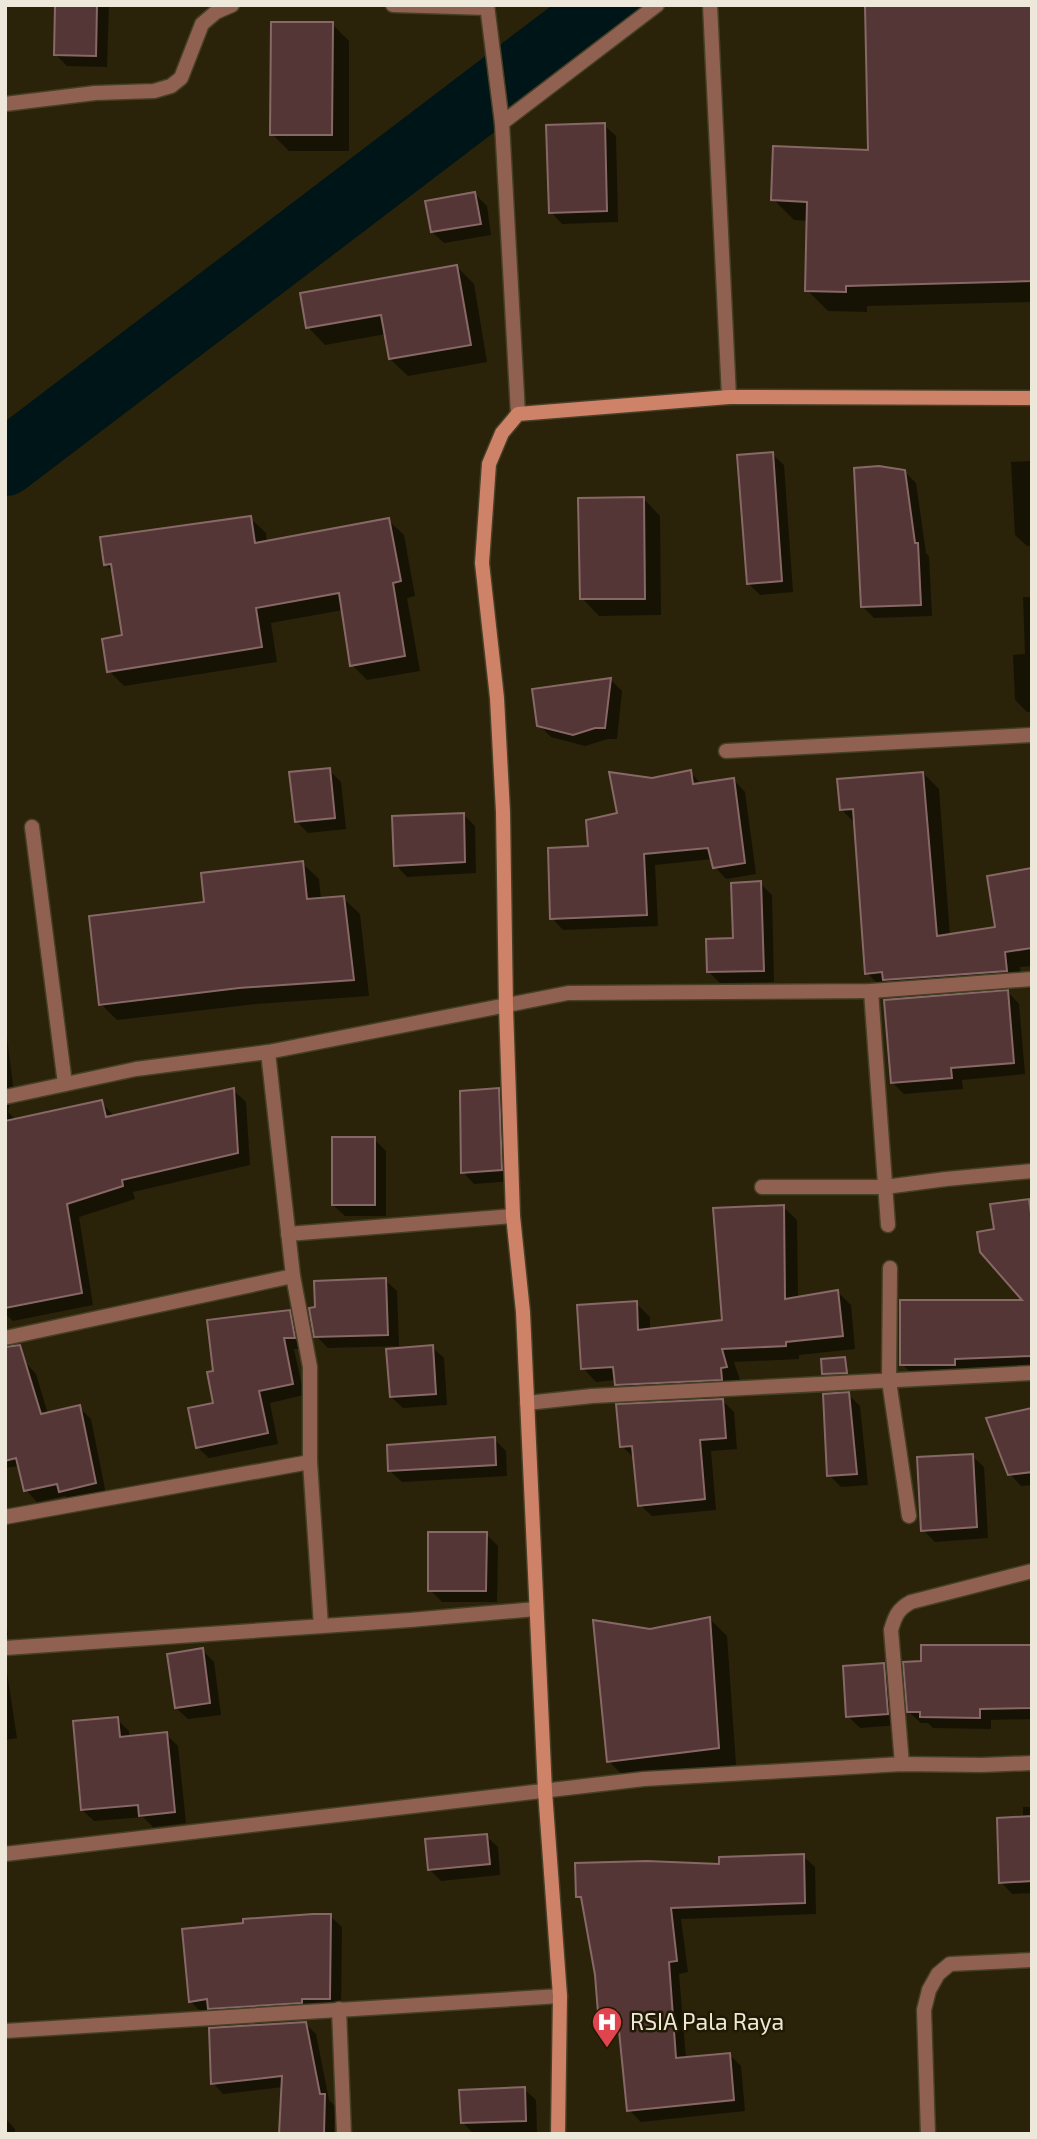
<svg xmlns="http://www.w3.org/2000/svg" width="1037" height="2139" viewBox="0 0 1037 2139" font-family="'Exo 2',sans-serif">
	<rect width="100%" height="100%" fill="#2a2309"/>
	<!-- shadow -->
	<g fill="#0007">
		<polygon points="57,5 109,5 107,67 67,66 55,54"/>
		<polygon points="1032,5 1032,302 867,306 867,312 828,311 807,290 809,221 794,220 773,199 870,152"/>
		<polygon points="332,24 349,41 349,151 289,151 272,134"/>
		<polygon points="604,125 616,136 618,222 562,224 551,212"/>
		<polygon points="475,194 487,206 491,235 444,243 432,232"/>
		<polygon points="457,267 474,284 487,362 408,376 390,359 386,334 325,345 308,327"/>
		<polygon points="772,454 784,465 793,592 760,595 749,584"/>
		<polygon points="1032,461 1032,546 1027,546 1015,535 1011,462"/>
		<polygon points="904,471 916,483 926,553 929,556 932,616 874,618 862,606"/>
		<polygon points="643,498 660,516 661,615 599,616 582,598"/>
		<polygon points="250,518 266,533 267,542 388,520 404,535 415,596 407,598 420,671 367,680 352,665 343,610 271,623 277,662 124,686 109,671 124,637 114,573 105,564"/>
		<polygon points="1023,597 1032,597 1032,712 1027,712 1015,700 1013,655 1025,654"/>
		<polygon points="610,679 622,691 617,739 608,739 585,746 551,737 539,725"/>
		<polygon points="329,770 341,782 346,829 308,833 296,821"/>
		<polygon points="690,772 702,785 734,780 745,792 756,874 726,879 715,867 713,859 655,865 658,926 563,930 552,918 590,848 652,779"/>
		<polygon points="923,773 939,789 950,936 997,928 1032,872 1032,966 1020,967 1022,987 883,989 867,973 855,823 842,810"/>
		<polygon points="463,814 475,826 476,873 407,877 396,865"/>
		<polygon points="302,863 319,879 321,900 343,898 360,914 369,996 256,1004 117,1020 101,1004 206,903"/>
		<polygon points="760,883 772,895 774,982 720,983 708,971 735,939"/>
		<polygon points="1008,992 1019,1004 1025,1074 962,1080 963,1089 904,1094 892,1082"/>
		<polygon points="5,1021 15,1101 10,1103 8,1112 16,1120 101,1102 114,1116 233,1090 246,1102 250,1165 133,1192 135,1199 79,1217 93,1305 13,1321 5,1314"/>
		<polygon points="498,1090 510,1102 513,1181 474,1184 463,1172"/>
		<polygon points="374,1139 386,1151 386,1216 345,1216 333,1205"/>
		<polygon points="1028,1201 1032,1204 1032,1367 913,1375 902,1364 1026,1302 996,1231"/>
		<polygon points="783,1207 797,1220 798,1298 838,1292 851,1305 855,1349 799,1355 799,1359 734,1362 740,1380 734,1381 734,1392 630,1398 616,1384 616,1380 596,1382 583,1368 636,1303 650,1317 650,1330 723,1321"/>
		<polygon points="385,1280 397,1291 399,1346 328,1348 316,1336 317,1309"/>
		<polygon points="289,1312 301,1324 305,1349 294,1349 304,1395 270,1403 278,1444 209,1458 197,1447 215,1405 215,1372"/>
		<polygon points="432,1347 444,1358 447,1405 403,1408 391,1397"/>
		<polygon points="25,1362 36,1374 48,1414 79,1407 91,1419 106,1494 72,1503 65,1496 37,1502 26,1490 19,1466 5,1468 5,1368"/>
		<polygon points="848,1394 860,1406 868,1485 841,1487 829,1475"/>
		<polygon points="723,1401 734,1412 737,1449 711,1451 716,1510 652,1516 640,1505 633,1457 622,1446"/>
		<polygon points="1032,1410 1032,1485 1021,1486 1010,1474"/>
		<polygon points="494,1439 506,1451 507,1476 402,1482 390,1471"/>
		<polygon points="972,1456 984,1467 988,1538 935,1542 923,1530"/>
		<polygon points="486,1534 498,1546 497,1602 442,1602 430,1590"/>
		<polygon points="5,1617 8,1635 5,1636"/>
		<polygon points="710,1619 727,1636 736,1765 626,1779 609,1761 650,1630"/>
		<polygon points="1032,1647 1032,1719 991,1720 991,1729 933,1728 928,1723 921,1723 909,1712"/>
		<polygon points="202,1650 214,1662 221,1715 188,1719 176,1708"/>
		<polygon points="5,1659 17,1738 5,1740"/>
		<polygon points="883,1665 895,1677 899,1725 860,1728 848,1716"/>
		<polygon points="117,1719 129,1731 129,1737 166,1734 178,1746 186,1823 153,1827 143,1817 94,1821 82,1810"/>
		<polygon points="1023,1807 1032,1807 1032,1893 1012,1894 1001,1882 1023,1818"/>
		<polygon points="486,1836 498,1847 500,1875 441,1881 429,1869"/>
		<polygon points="803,1856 815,1867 816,1914 681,1919 688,1972 679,1974 686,2059 729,2054 741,2066 745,2111 641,2122 629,2110 620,2023 612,2024 600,2012 597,1975 584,1902 578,1896 721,1865"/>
		<polygon points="330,1916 342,1927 341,2010 202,2013 190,2001"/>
		<polygon points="305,2023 316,2034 329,2100 335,2106 334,2134 281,2134 283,2087 223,2094 213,2083"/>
		<polygon points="524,2089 536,2100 537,2132 474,2134 463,2123"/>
		<polygon points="5,2118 15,2129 15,2134 5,2134"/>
	</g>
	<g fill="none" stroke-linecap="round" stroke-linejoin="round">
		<!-- river -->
		<polyline stroke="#001517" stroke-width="66" points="5,463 607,5"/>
	</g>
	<!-- building -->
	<g fill="#533635" stroke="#886867" stroke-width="2">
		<polygon points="55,5 97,5 96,56 54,55"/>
		<polygon points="865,5 1032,5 1032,281 846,286 846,292 805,291 807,202 771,200 773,146 868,150"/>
		<polygon points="271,22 333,22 332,135 270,135"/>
		<polygon points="605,123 607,211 549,213 546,125"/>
		<polygon points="475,192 481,224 431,232 425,201"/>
		<polygon points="457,265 471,345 389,359 381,315 306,328 300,293"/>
		<polygon points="773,452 782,581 747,584 737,455"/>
		<polygon points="879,466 905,470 915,543 918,543 921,605 861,607 854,468"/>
		<polygon points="644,497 645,599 580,599 578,498"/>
		<polygon points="251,516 255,543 389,518 401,581 393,583 405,656 350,666 339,593 256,608 262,647 107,672 102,639 122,635 111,564 104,565 100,537"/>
		<polygon points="611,678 605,728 595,728 573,735 537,726 532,689"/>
		<polygon points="330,768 335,818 295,822 289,772"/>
		<polygon points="691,770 693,784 734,778 745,863 713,868 708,848 644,854 647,915 550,919 548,848 588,846 586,820 617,813 609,772 652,778"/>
		<polygon points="923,772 937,936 995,927 987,876 1032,868 1032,948 1005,952 1007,971 883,980 882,972 865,974 853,809 840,810 837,779"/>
		<polygon points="464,813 465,862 394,866 392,816"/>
		<polygon points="303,861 307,899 344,896 354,980 239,988 99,1005 89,916 204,902 201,873"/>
		<polygon points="761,881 764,971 707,972 706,939 733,938 731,883"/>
		<polygon points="1008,990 1014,1063 951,1068 952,1078 891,1083 884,1000"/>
		<polygon points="234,1088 238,1153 122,1180 123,1186 67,1204 82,1293 5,1308 5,1121 102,1100 106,1117"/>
		<polygon points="499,1088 502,1170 461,1173 460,1091"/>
		<rect x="332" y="1137" width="43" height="68"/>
		<polygon points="1029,1199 1032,1221 1032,1356 955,1359 955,1365 900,1365 900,1300 1022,1300 980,1252 977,1232 994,1229 990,1204"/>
		<polygon points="784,1205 785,1299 838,1290 843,1336 786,1342 786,1346 722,1349 727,1367 721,1368 722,1380 615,1385 613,1367 581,1369 577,1305 637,1301 638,1330 722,1320 713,1208"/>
		<polygon points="386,1278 388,1335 314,1337 309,1308 315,1307 314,1281"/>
		<polygon points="290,1310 295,1338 284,1338 293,1384 259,1391 268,1433 196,1448 188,1408 213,1403 207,1372 213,1371 207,1320"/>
		<polygon points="20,1345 41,1414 80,1405 96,1483 59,1492 57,1484 24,1491 16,1458 5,1461 5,1347"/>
		<polygon points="433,1345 436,1394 390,1397 386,1349"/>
		<polygon points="845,1357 847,1373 822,1374 821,1359"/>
		<polygon points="849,1392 857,1474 827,1476 823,1394"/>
		<polygon points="723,1399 726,1438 700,1440 705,1499 638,1506 632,1446 620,1447 616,1404"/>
		<polygon points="1032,1408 1032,1472 1008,1475 986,1418"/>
		<polygon points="495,1437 496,1465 388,1471 387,1445"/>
		<polygon points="973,1454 977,1527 921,1531 917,1457"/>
		<polygon points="428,1532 487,1532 486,1591 428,1591"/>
		<polygon points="710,1617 719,1748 607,1762 593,1620 650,1629"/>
		<polygon points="921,1645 1032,1645 1032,1708 980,1709 980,1718 920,1717 920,1712 907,1712 903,1662 921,1661"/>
		<polygon points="203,1648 210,1703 175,1708 167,1654"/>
		<polygon points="884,1663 888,1714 846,1717 843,1666"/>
		<polygon points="118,1717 120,1737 167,1732 175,1812 139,1816 138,1805 81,1810 73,1721"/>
		<polygon points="1032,1816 1032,1881 999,1883 997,1818"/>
		<polygon points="487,1834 490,1864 428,1870 425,1839"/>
		<polygon points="804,1854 805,1903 671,1908 677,1961 669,1962 676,2058 730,2053 734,2100 627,2111 617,2011 598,2013 595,1975 581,1897 576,1897 575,1863 647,1861 719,1864 719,1857"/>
		<polygon points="313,1914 331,1914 330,1999 302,1999 302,2003 208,2009 207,1999 189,2002 182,1929 243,1923 243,1919"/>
		<polygon points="306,2022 320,2094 325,2094 324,2134 279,2134 282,2076 211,2084 209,2028"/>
		<polygon points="525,2087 526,2121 461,2123 459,2090"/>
	</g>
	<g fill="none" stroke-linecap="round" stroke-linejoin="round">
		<!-- service casing -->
		<g stroke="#453f26" stroke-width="17">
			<polyline id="service" points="32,827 65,1084"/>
		</g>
		<!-- minor casing -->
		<g stroke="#453f26" stroke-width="17">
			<g id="minor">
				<polyline points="393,5 487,8"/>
				<polyline points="487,5 502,123 518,414"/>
				<polyline points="710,5 729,397"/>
				<polyline points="5,104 95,93 154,91 171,86 181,78 202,24 216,12 232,5"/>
				<polyline points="502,123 657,5"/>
				<polyline points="726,751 1032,735"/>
				<polyline points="871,991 888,1225"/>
				<polyline points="268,1052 293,1276 310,1367 310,1462 321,1626"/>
				<polyline points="5,1097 136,1069 268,1052 568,993 871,991 1032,979"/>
				<polyline points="762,1187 885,1187 946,1179 1032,1171"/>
				<polyline points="288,1234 513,1216"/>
				<polyline points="890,1268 889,1381 909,1516"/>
				<polyline points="5,1338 293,1276"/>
				<polyline points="527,1403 592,1396 1032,1373"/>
				<polyline points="5,1517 310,1462"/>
				<polyline points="5,1648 410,1620 536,1609"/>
				<path d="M902 1764 891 1630C895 1616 898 1609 911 1602L1032 1571"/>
				<polyline points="5,1854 644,1779 902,1764 982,1765 1032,1763"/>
				<polyline points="339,2009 344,2134"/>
				<polyline points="5,2031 560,1996"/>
				<polyline points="928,2134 924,2010 929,1990 938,1974 950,1964 1032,1960"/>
			</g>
		</g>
		<!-- secondary casing -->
		<g stroke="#453f26" stroke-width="17">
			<polyline id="secondary" points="558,2134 560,1996 545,1791 523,1312 513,1216 506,1007 503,812 497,698 482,563 489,464 502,433 518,414 729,397 1032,398"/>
		</g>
		<!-- service -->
		<use href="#service" stroke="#906150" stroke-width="14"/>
		<!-- minor -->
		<use href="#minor" stroke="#906150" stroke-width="14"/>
		<!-- secondary -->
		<use href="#secondary" stroke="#ce8268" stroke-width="14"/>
	</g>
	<!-- icons -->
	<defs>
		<g id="hospital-pin" transform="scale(1.575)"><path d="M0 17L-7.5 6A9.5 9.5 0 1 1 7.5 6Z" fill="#e0444e" stroke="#211a02"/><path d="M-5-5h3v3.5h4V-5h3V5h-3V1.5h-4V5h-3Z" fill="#fff"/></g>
	</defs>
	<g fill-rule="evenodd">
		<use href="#hospital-pin" x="607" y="2022"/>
	</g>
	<g text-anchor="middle" stroke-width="5" stroke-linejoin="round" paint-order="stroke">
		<!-- poi labels -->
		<g font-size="23" fill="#ede8d9" stroke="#211a02" text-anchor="start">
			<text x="630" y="2030">RSIA Pala Raya</text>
		</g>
	</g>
	<!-- border -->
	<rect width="1037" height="2139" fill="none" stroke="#ede8d9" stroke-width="14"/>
</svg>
